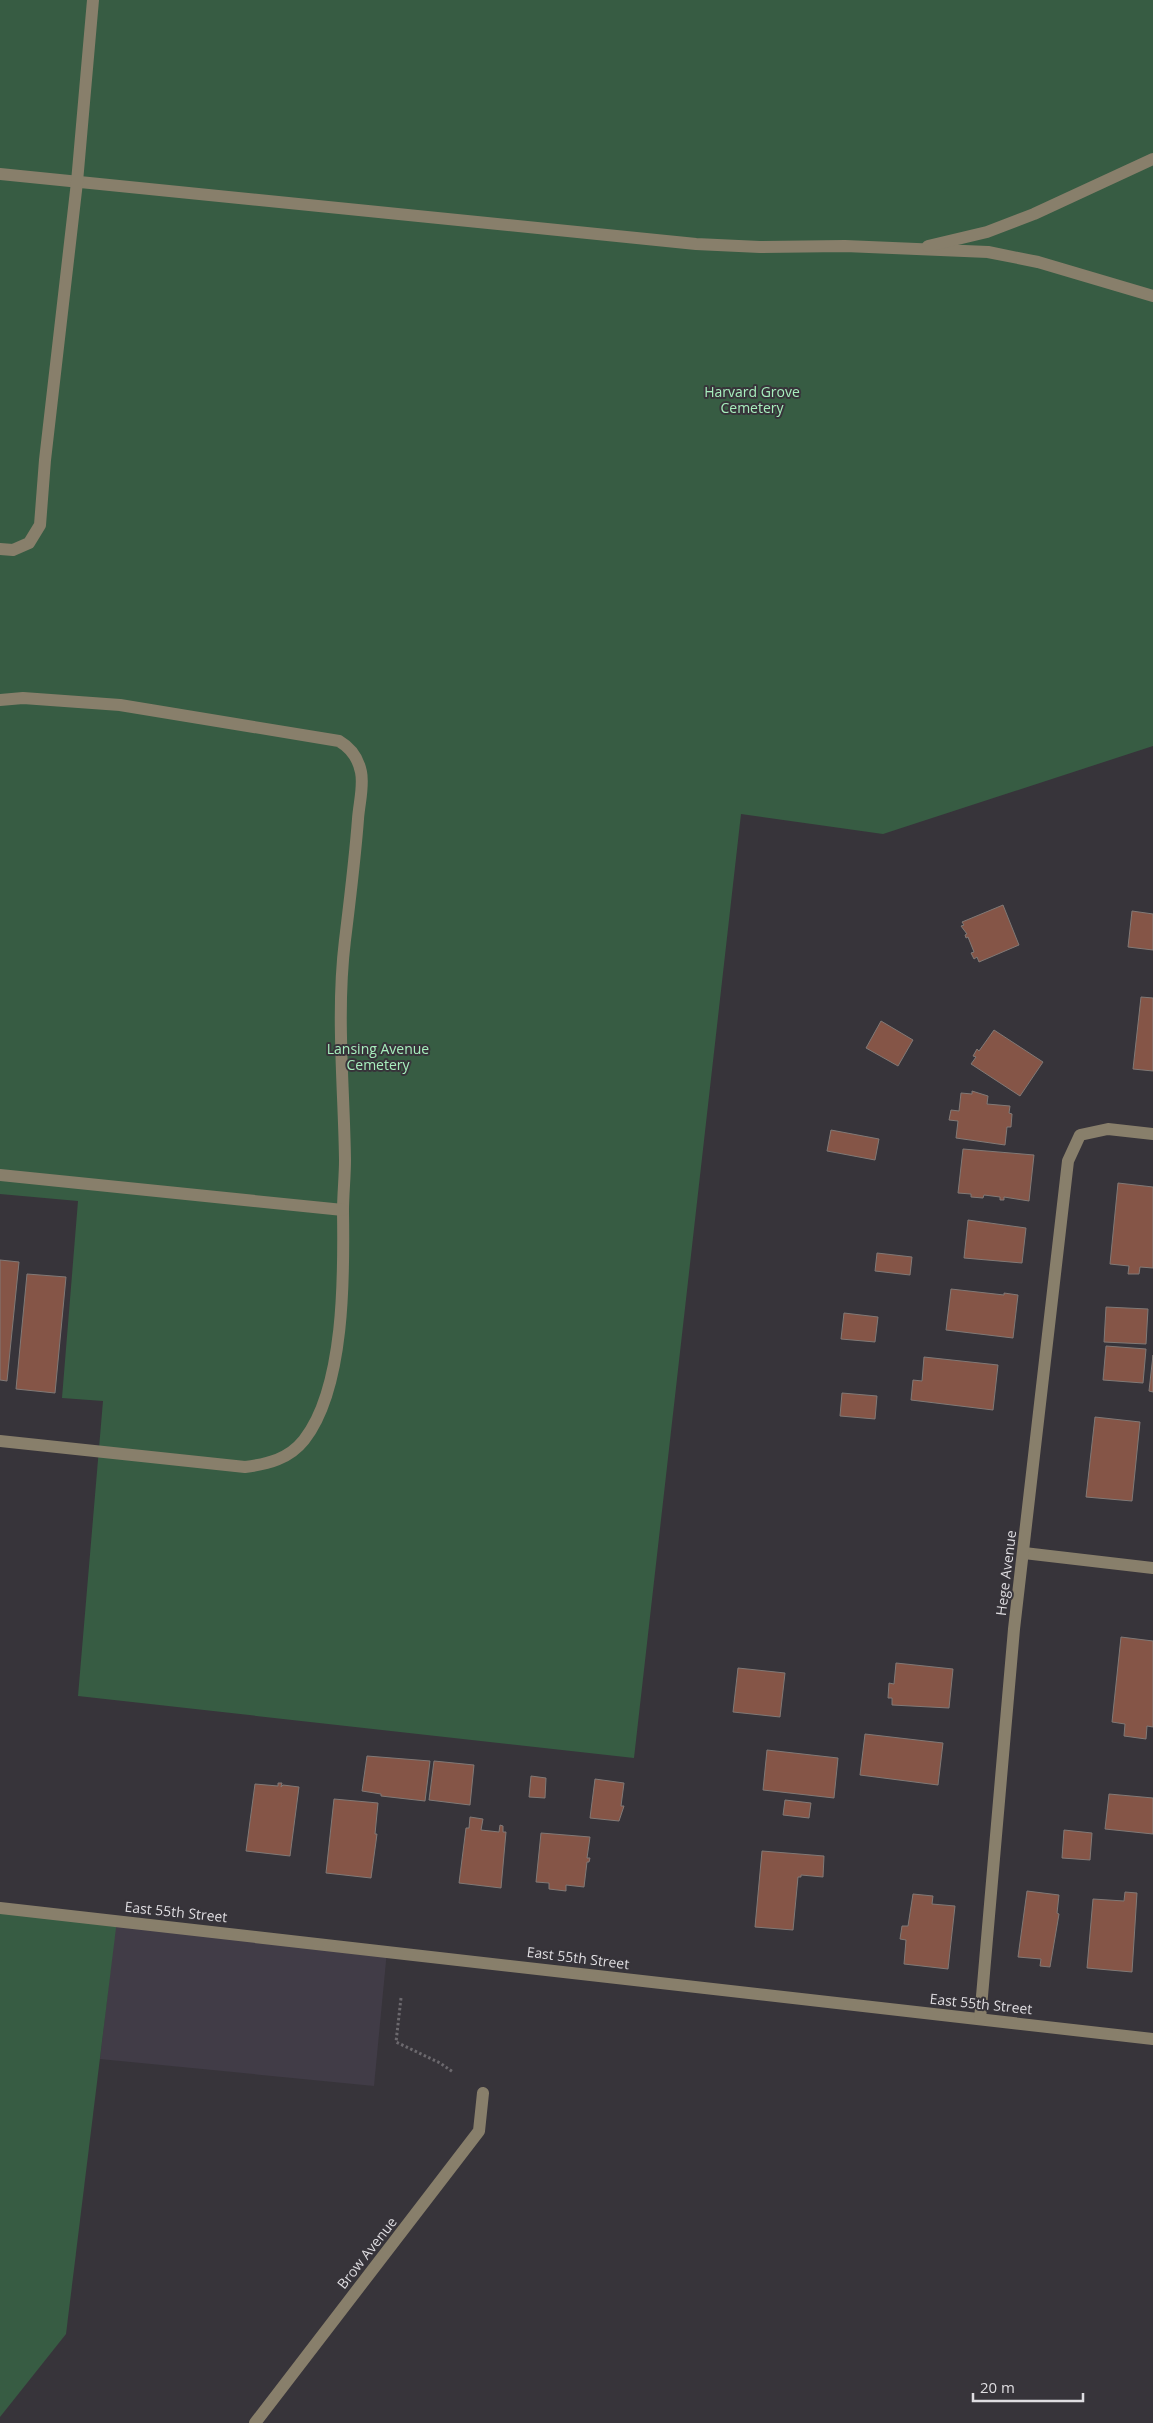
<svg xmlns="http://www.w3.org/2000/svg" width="1153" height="2423" viewBox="0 0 1153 2423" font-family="'Open Sans',sans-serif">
	<rect width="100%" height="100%" fill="#37343a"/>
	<!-- built -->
	<polygon fill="#413c47" points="116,1921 387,1951 374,2086 100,2059"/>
	<!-- green -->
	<g fill="#375c43">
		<polygon points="0,0 1153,0 1153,746 883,834 741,814 634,1758 78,1696 103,1401 62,1398 78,1201 0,1194"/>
		<polygon points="0,1907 117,1920 66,2334 0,2417"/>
	</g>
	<!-- building -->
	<g fill="#855547" stroke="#817976">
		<polygon points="1003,905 1019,945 979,962 977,957 974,959 971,953 974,952 968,937 966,938 965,935 967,934 961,926 964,925 962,922"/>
		<polygon points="1132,911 1153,914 1153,950 1128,947"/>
		<polygon points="1141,997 1153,998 1153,1071 1133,1069"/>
		<polygon points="881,1021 913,1040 898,1066 866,1048"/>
		<polygon points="994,1030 1043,1062 1020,1096 971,1064 976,1057 973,1056 977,1049 979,1051"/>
		<polygon points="972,1091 988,1096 987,1104 1010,1106 1009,1113 1012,1114 1011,1127 1007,1127 1005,1145 956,1138 958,1121 949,1120 951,1110 959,1111 961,1093 972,1094"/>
		<polygon points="831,1130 879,1139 875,1160 827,1151"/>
		<polygon points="963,1149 1034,1155 1029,1201 1004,1197 1004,1200 1000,1200 1000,1197 984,1195 983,1198 971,1197 971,1194 958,1193"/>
		<polygon points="1118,1183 1153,1187 1153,1268 1140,1267 1139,1274 1128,1274 1129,1266 1110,1264"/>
		<polygon points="968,1220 1026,1228 1022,1263 964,1258"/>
		<polygon points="877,1253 912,1257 910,1275 875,1271"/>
		<polygon points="0,1260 19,1262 7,1381 0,1380"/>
		<polygon points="27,1274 66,1277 55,1393 16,1389"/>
		<polygon points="951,1289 1004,1295 1004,1293 1018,1295 1013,1338 946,1330"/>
		<polygon points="1106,1307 1148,1309 1146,1344 1104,1342"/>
		<polygon points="844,1313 878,1317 875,1342 841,1339"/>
		<polygon points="1106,1346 1146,1349 1143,1383 1103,1380"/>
		<polygon points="1153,1355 1153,1392 1149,1391"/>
		<polygon points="924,1357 998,1365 993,1410 911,1400 913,1380 922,1381"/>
		<polygon points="842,1393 877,1396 875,1419 840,1416"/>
		<polygon points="1095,1417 1140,1422 1132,1501 1086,1497"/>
		<polygon points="1121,1637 1153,1641 1153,1727 1147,1726 1146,1739 1124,1736 1125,1724 1112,1722"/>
		<polygon points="896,1663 953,1669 949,1708 892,1705 892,1698 888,1698 889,1683 894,1684"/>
		<polygon points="738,1668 785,1673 780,1717 733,1712"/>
		<polygon points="865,1734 943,1743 938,1785 860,1775"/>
		<polygon points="767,1750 838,1758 834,1798 763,1790"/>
		<polygon points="367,1756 430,1761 425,1801 381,1796 381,1794 362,1791"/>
		<polygon points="434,1761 474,1765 470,1805 429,1800"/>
		<polygon points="531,1776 546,1778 545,1798 529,1797"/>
		<polygon points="595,1779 624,1783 621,1806 624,1806 619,1821 590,1818"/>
		<polygon points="278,1783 282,1783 281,1787 283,1785 299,1787 290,1856 246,1851 255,1784 278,1786"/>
		<polygon points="1109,1794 1153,1798 1153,1834 1105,1829"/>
		<polygon points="334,1799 378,1803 375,1834 377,1834 371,1878 326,1873"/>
		<polygon points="785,1800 811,1803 809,1818 783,1815"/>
		<polygon points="470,1817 483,1819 481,1830 499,1832 500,1825 503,1826 503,1832 506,1832 501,1888 459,1883 466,1828 469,1828"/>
		<polygon points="1064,1830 1092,1833 1090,1860 1062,1858"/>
		<polygon points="541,1833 590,1837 587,1858 590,1858 589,1862 587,1862 584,1887 566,1885 566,1891 549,1889 549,1883 536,1882"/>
		<polygon points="762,1851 824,1856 823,1877 801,1875 801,1877 798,1877 793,1930 755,1927"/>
		<polygon points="1027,1891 1059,1895 1057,1913 1059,1914 1050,1967 1040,1966 1041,1959 1018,1957"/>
		<polygon points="1125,1892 1137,1893 1132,1972 1087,1968 1093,1899 1124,1901"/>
		<polygon points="913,1894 933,1896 932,1904 955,1906 948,1969 904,1964 906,1940 900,1939 902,1926 908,1926"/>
	</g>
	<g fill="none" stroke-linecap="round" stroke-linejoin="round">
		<!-- path -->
		<polyline stroke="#6c696e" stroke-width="3" stroke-dasharray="2.5 2.5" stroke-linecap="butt" points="401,1998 396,2042 440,2063 453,2072"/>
		<!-- minor -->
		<g stroke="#887f6b" stroke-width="12">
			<polyline points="0,174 696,244 760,247 845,246 988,252 1038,262 1153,296"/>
			<polyline points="928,246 987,232 1034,214 1153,159"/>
			<polyline points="0,549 13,550 29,543 40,525 45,460 77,182 93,0"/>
			<path d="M0 700 23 698 120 705 339 741C351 748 358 757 361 772 364 786 359 804 358 819 355 859 350 899 345 940 336 1013 344 1087 345 1160 345 1177 343 1194 343 1211 344 1275 345 1388 304 1440 289 1459 268 1464 245 1467L0 1441"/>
			<polyline points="0,1175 343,1210"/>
			<polyline points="1024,1553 1153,1568"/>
			<polyline points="0,1908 1153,2039"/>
			<polyline points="980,2019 1014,1629 1068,1161 1080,1135 1108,1129 1153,1134"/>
			<polyline points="255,2423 479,2131 483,2093"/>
		</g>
	</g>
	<g text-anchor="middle" stroke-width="4" stroke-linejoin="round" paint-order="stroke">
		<!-- park labels -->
		<g font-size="14" fill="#a7eebd" stroke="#37343a">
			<text x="752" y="397">Harvard Grove<tspan x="752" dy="16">Cemetery</tspan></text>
			<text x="378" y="1054">Lansing Avenue<tspan x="378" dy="16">Cemetery</tspan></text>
		</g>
		<!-- street labels -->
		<g font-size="14" fill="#dfdde1" stroke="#37343a">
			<text transform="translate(1006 1573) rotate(-83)" y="5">Hege Avenue</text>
			<text transform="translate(176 1912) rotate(6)" y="5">East 55th Street</text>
			<text transform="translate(578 1958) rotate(7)" y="5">East 55th Street</text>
			<text transform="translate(981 2004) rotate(6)" y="5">East 55th Street</text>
			<text transform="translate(367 2253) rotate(-52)" y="5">Brow Avenue</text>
		</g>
	</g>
	<!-- scale -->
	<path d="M973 2393v8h110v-8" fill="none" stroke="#dfdde1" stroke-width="2.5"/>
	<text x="980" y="2393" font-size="15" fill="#dfdde1" stroke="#37343a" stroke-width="4" paint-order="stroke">20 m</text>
</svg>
